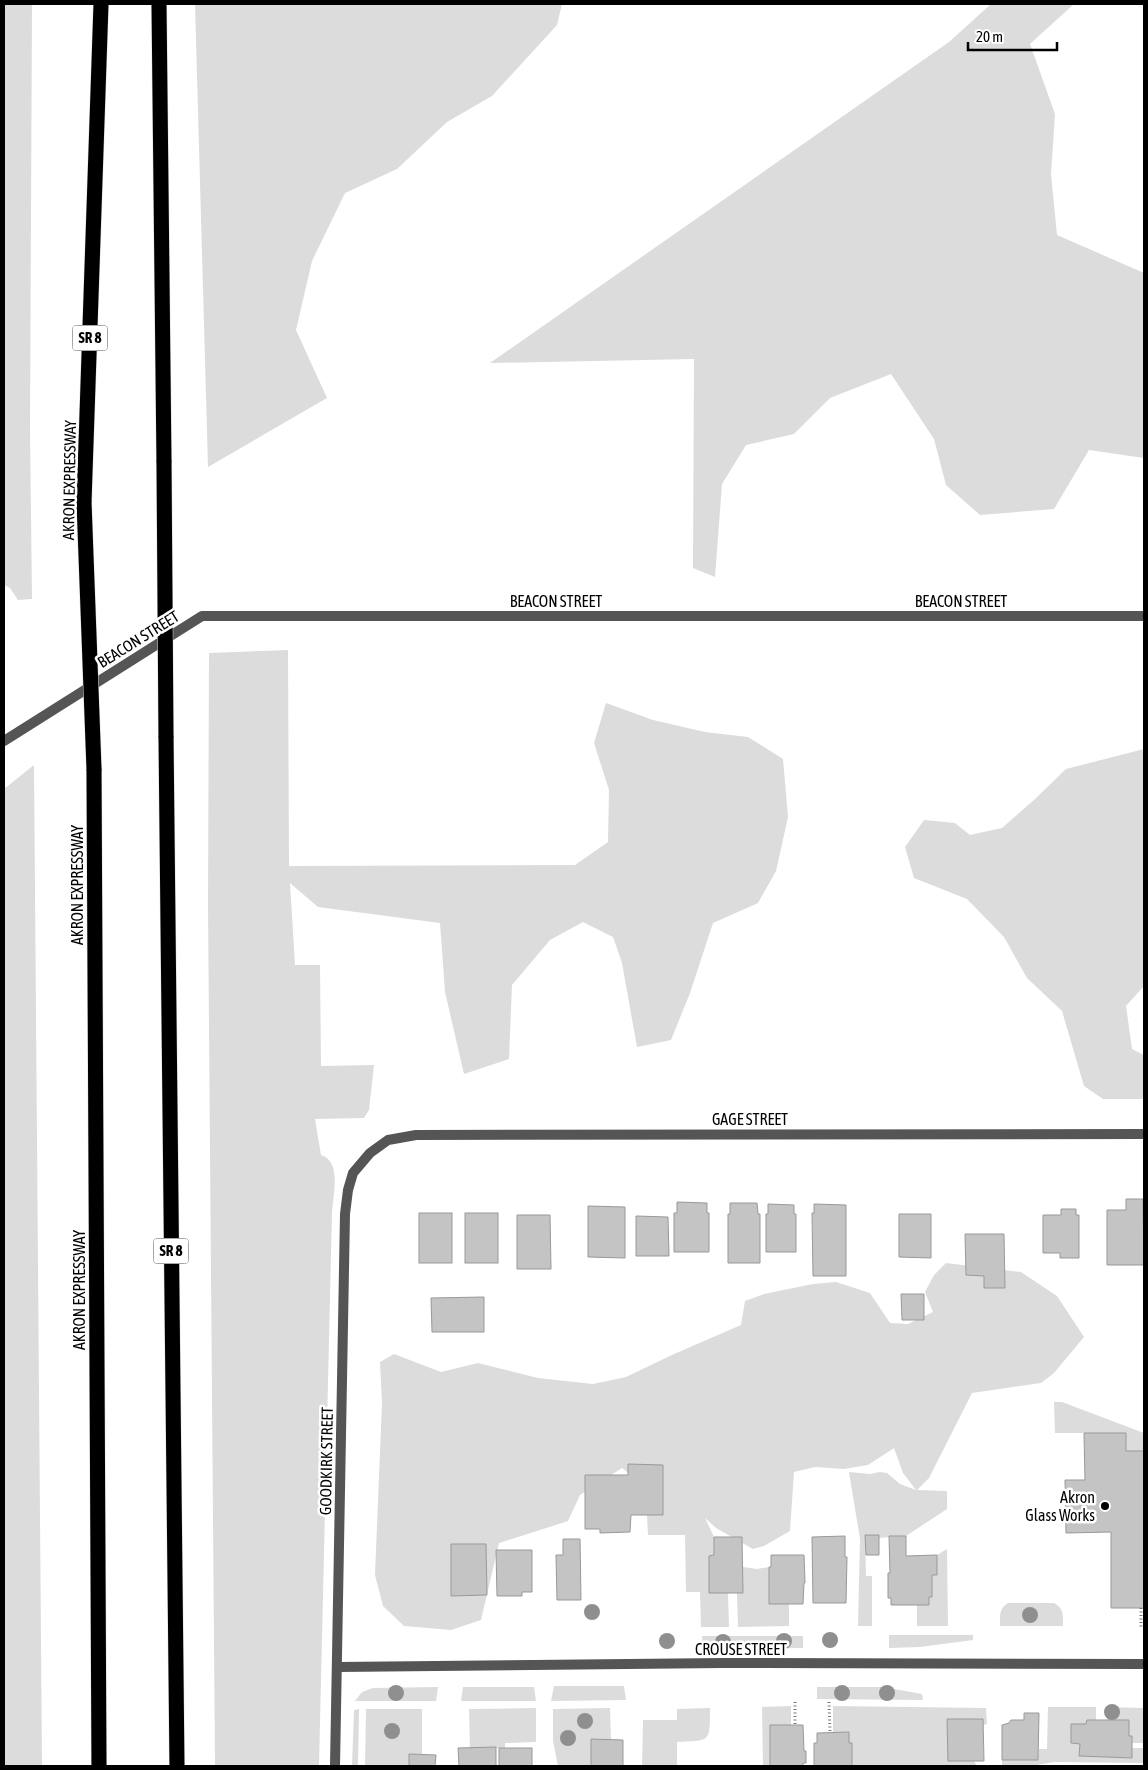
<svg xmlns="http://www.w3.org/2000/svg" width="1148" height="1770" viewBox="0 0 1148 1770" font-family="'Asap Condensed',sans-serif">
	<rect width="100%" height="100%" fill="#fff"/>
	<!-- green -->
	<g fill="#dcdcdc">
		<polygon points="4,4 32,4 30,429 32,599 18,600 10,588 4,585"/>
		<polygon points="195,4 562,4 557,25 492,96 447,122 397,169 345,193 312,261 296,330 327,398 208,467"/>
		<polygon points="991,4 1074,4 1030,44 1055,114 1051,174 1057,235 1144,273 1144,458 1089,450 1054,509 980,515 946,485 934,439 891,374 830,398 794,434 746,445 722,484 715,577 693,568 694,359 490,363 949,42"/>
		<path d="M288 650 289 866 575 865 608 842 609 790 594 743 606 703 653 720 705 732 748 737 783 759 788 817 776 871 758 903 713 923 690 993 671 1040 637 1047 622 963 613 937 583 922 550 940 512 985 509 1059 464 1074 445 992 440 923 318 907 290 883 295 965H320L321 1066 374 1065 369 1110 364 1118 315 1119 321 1155C342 1161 333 1196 332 1212L319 1766H215L208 904 209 653Z"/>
		<polygon points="1144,749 1144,986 1126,1006 1132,1049 1144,1055 1144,1099 1103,1099 1084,1086 1062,1011 1027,978 1004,937 967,899 914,878 905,847 924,820 955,823 970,835 1002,828 1035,799 1066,769"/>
		<polygon points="34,765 42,1766 4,1766 4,789"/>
		<polygon points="946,1263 1021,1272 1057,1296 1084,1337 1054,1373 1041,1383 972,1393 929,1478 917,1490 947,1491 947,1509 906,1536 879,1538 865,1535 866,1576 872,1576 872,1626 858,1626 860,1539 849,1472 870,1474 880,1472 887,1473 900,1484 916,1490 903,1473 894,1448 868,1465 844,1469 815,1467 794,1472 790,1531 764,1546 753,1549 716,1528 705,1518 714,1537 714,1555 709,1556 709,1593 728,1593 729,1627 701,1627 700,1592 686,1592 685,1535 648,1535 647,1515 663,1515 663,1501 622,1468 580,1495 568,1521 499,1543 481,1620 451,1630 404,1626 383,1606 375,1575 382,1403 380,1362 394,1354 441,1372 478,1363 538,1378 593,1384 626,1377 674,1354 741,1325 745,1301 764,1294 813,1284 836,1282 870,1293 890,1323 908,1324 933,1312 925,1292 934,1275"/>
		<polygon points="1054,1402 1062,1402 1144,1433 1144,1451 1126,1451 1084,1433 1055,1433"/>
		<polygon points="947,1549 948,1626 917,1626 917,1605 929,1605 929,1597 932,1597 932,1575 937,1575 937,1555"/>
		<polygon points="743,1567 757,1569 769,1567 769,1604 789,1604 789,1626 738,1627 737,1593 743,1593"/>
		<path d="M1008 1603H1054C1064 1608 1063 1616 1063 1626H1000C1000 1616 999 1608 1008 1603Z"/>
		<polygon points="889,1635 973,1635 973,1640 920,1647 889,1648"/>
		<polygon points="702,1636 803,1636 803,1648 703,1649"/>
		<polygon points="554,1686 624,1686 626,1700 551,1701"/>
		<polygon points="438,1687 436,1701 355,1701 362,1692 373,1688"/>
		<polygon points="463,1687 534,1687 536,1701 461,1701"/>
		<polygon points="817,1687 883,1687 922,1694 923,1700 817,1699"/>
		<polygon points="791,1706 791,1725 770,1726 770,1766 763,1766 762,1707"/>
		<polygon points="833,1706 986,1708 987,1724 983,1725 983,1719 948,1719 977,1766 852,1766 852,1744 849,1743 849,1732 833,1733"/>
		<polygon points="1048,1707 1096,1707 1096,1720 1087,1720 1086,1724 1071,1724 1071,1743 1080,1744 1079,1756 1131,1758 1132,1748 1144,1748 1144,1763 1054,1762 1031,1766 1002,1766 1002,1760 1038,1760 1039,1749 1047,1749"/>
		<polygon points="1108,1707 1144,1708 1144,1743 1132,1743 1132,1736 1129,1736 1129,1720 1107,1720"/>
		<polygon points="536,1708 536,1742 505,1743 505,1748 470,1748 469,1709"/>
		<polygon points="610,1708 611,1740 591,1739 591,1766 558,1766 553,1741 553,1709"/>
		<path d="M710 1708C710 1744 710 1740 677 1742V1766H642L643 1720H677V1709Z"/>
		<polygon points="359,1709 358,1766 352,1766 354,1710"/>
		<polygon points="366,1709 422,1709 422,1754 409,1754 409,1766 365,1766"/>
	</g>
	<!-- building -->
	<g fill="#c4c4c4" stroke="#999">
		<polygon points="1126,1199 1143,1199 1144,1265 1107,1265 1107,1210 1126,1210"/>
		<polygon points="677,1202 707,1203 707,1213 709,1213 709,1252 674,1252 674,1213 677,1213"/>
		<polygon points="730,1203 757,1203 758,1214 760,1214 760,1263 728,1263 728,1214 730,1214"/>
		<polygon points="768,1204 794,1205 794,1214 796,1214 796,1252 766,1252 766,1214 768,1214"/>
		<polygon points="814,1204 846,1205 846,1276 813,1276 812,1213 814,1213"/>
		<polygon points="588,1206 625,1207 625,1258 588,1257"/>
		<polygon points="1061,1209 1076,1209 1076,1215 1079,1215 1079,1258 1060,1258 1060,1253 1043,1253 1043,1215 1061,1215"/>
		<rect x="419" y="1213" width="33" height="50"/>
		<rect x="465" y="1213" width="33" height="50"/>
		<polygon points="899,1214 931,1214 931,1258 899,1257"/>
		<polygon points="517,1215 550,1215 551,1269 517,1269"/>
		<polygon points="636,1216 668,1217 669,1256 636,1256"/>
		<polygon points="965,1234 1004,1234 1005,1288 984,1288 984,1276 966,1275"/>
		<polygon points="901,1294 924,1294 924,1320 902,1320"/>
		<polygon points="484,1297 484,1332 432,1332 431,1298"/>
		<polygon points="1084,1433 1126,1433 1126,1451 1144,1451 1144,1608 1111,1608 1111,1532 1066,1533 1065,1480 1085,1480"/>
		<polygon points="628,1464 663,1465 663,1515 631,1515 630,1532 600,1533 600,1529 585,1529 585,1475 628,1475"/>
		<polygon points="865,1535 879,1535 879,1555 866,1555"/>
		<polygon points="845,1536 845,1557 847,1557 846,1603 813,1603 812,1537"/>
		<polygon points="889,1536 906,1536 906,1556 937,1555 937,1575 932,1575 932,1597 929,1597 929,1605 891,1605 891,1598 888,1598 888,1573 890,1573"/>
		<polygon points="714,1537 742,1537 743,1593 709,1593 709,1556 714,1555"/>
		<polygon points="563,1539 580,1539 581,1600 557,1600 556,1555 563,1555"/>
		<polygon points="451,1544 486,1544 487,1595 451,1596"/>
		<polygon points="496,1550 532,1550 532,1592 522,1592 522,1596 497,1596"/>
		<polygon points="771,1555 804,1555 805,1583 804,1583 803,1604 769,1604 769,1567 771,1567"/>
		<polygon points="1024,1713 1039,1713 1038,1760 1002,1760 1002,1725 1009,1723 1011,1720 1024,1720"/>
		<polygon points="947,1719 983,1719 984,1761 948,1761"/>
		<polygon points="1087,1720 1129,1720 1129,1736 1132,1736 1132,1758 1079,1756 1080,1744 1071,1743 1071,1724 1086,1724"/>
		<polygon points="770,1725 803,1725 804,1751 806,1751 806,1763 803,1763 803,1766 770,1766"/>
		<polygon points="849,1732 849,1743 852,1743 852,1766 814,1766 814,1743 817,1743 817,1733"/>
		<polygon points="591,1739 623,1740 623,1766 591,1766"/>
		<polygon points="496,1747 496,1766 459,1766 458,1748"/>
		<rect x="499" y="1748" width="33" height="18"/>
		<polygon points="409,1754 436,1755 435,1766 409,1766"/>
	</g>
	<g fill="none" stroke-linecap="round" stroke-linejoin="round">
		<!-- motorway casing -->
		<g stroke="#dbdbdb" stroke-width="16">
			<g id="motorway">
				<polyline points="159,4 164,462"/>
				<polyline points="84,502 101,4"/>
				<polyline points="166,736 177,1766"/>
				<polyline points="94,769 99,1766"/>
			</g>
		</g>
		<!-- path -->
		<g stroke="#777" stroke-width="3" stroke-dasharray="1 2.5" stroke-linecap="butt">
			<polyline points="1141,1608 1141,1629"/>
			<polyline points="795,1702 795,1725"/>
			<polyline points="829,1702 830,1733"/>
		</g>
		<!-- minor -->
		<g stroke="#555" stroke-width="10">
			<polyline points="4,741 202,616 1144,616"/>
			<polyline points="338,1667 723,1663 1144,1664"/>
			<polyline points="335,1766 345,1214 348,1190 353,1173 370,1153 388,1140 416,1135 1144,1134"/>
		</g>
		<!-- motorway -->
		<use href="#motorway" stroke="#000" stroke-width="15"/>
		<!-- motorway-bridge casing -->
		<g stroke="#dbdbdb" stroke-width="16" stroke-linecap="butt">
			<g id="motorway-bridge">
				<polyline points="164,462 166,736"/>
				<polyline points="84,502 94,769"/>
			</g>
		</g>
		<!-- motorway-bridge -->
		<use href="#motorway-bridge" stroke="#000" stroke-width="15"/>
	</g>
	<!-- trees -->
	<g fill="#8f8f8f">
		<circle cx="592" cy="1612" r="8"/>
		<circle cx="1030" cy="1615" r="8"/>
		<circle cx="830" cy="1640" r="8"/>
		<circle cx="667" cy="1641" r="8"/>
		<circle cx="784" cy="1641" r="8"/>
		<circle cx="723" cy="1642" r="8"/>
		<circle cx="396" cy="1693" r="8"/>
		<circle cx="842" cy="1693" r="8"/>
		<circle cx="887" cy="1693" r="8"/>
		<circle cx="1112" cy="1712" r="8"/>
		<circle cx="585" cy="1721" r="8"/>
		<circle cx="392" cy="1731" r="8"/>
		<circle cx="568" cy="1738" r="8"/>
	</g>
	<!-- markers -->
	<circle fill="#000" stroke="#fff" stroke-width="2" cx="1105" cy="1506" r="5"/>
	<g text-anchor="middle" stroke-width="5" stroke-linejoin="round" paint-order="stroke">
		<!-- shield labels -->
		<g fill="#fff" stroke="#4c4c4c" stroke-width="1">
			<rect x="72.5" y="325.5" width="35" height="25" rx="4"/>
			<rect x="153.5" y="1238.5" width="35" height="25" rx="4"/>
		</g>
		<g font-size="15" font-weight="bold" fill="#000">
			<text x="90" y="343">SR 8</text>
			<text x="171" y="1256">SR 8</text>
		</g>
		<!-- street labels -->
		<g font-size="16" fill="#000" stroke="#fff">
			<text transform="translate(69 480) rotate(-89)" y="6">AKRON EXPRESSWAY</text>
			<text x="556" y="607">BEACON STREET</text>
			<text x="961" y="607">BEACON STREET</text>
			<text transform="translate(138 639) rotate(-32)" y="6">BEACON STREET</text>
			<text transform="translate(77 885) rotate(-90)" y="6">AKRON EXPRESSWAY</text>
			<text x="750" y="1125">GAGE STREET</text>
			<text transform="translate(79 1290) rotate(-90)" y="6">AKRON EXPRESSWAY</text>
			<text transform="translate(326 1461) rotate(-89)" y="6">GOODKIRK STREET</text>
			<text x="741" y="1655">CROUSE STREET</text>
		</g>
		<!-- poi labels -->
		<g font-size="16" fill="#000" stroke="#fff" text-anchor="end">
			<text x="1095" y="1503">Akron<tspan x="1095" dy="18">Glass Works</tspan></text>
		</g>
	</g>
	<!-- border -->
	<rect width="1148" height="1770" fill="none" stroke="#000000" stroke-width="10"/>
	<!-- scale -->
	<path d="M968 42v8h89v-8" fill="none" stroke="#000000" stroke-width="2.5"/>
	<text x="976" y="42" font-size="15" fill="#000000" stroke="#ffffff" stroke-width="4" paint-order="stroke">20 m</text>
</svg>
